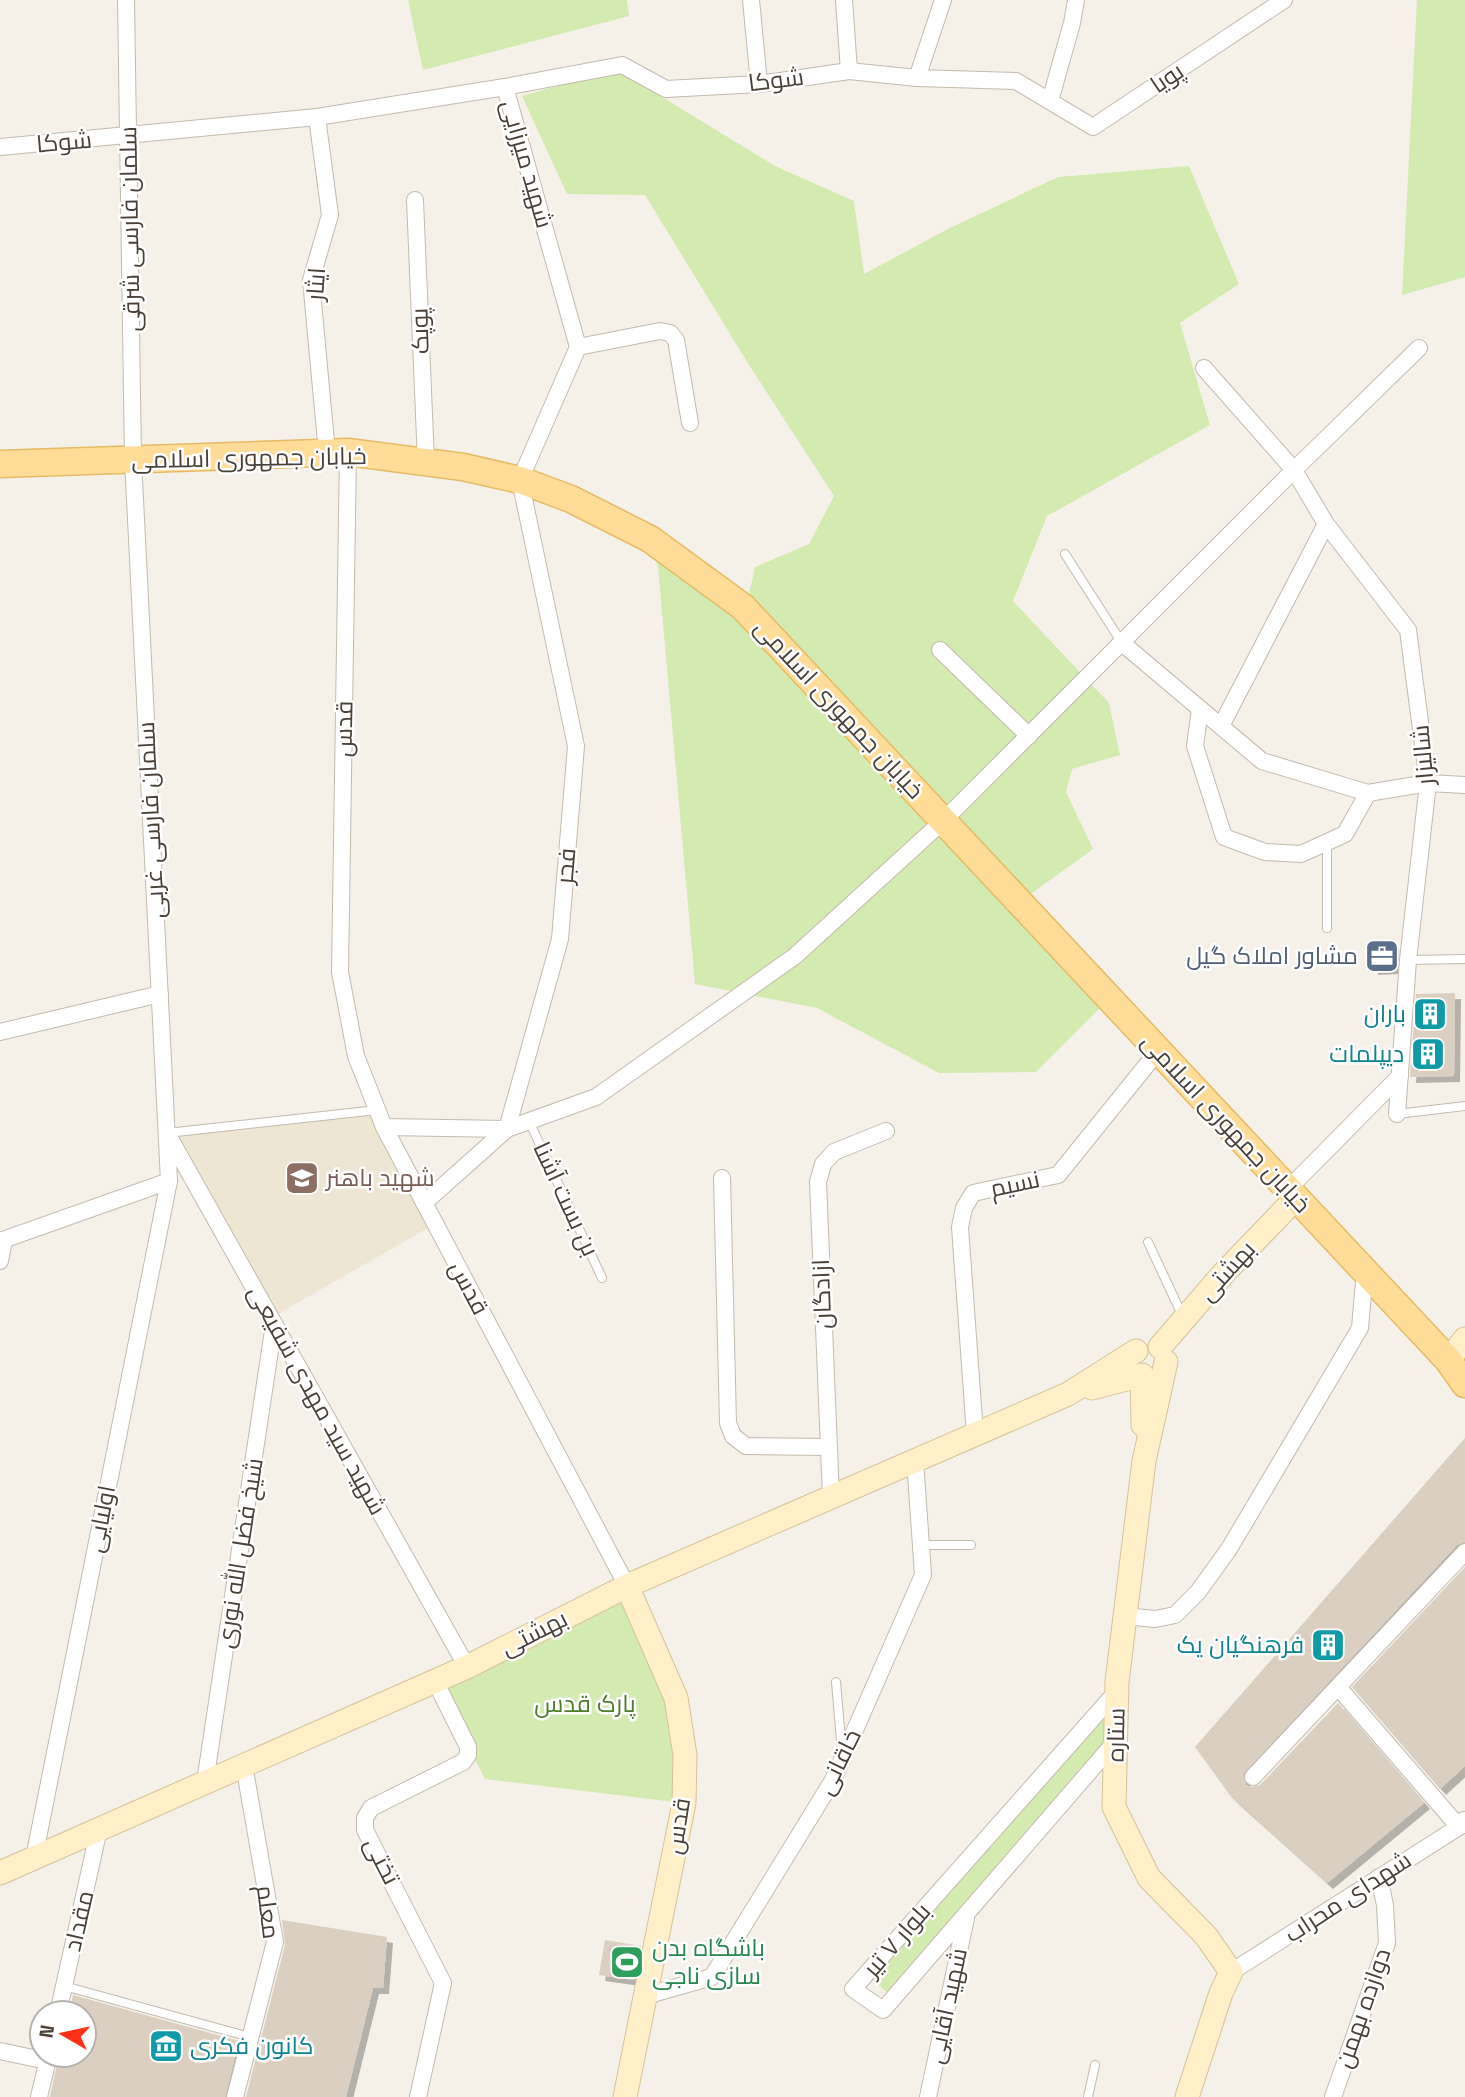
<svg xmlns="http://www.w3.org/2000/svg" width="1465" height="2097" viewBox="0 0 1465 2097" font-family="'Space Grotesk',Cairo,sans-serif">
	<defs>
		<filter id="shadow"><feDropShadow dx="6" dy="6" stdDeviation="0" flood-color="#0004"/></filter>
	</defs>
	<rect width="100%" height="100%" fill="#f5f1e9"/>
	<!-- education -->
	<polygon fill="#eee5d3" points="377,1110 435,1224 271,1318 167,1133"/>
	<!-- green -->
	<g fill="#d3eab1">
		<polygon points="408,0 627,0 629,16 423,70"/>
		<polygon points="1417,0 1465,0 1465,277 1402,295"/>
		<polygon points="616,69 775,166 854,201 864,274 948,229 1058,177 1189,166 1239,284 1180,323 1210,425 1047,516 1013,601 1109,703 1120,755 1072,769 1066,792 1093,849 1028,896 748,599 755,567 809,544 834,496 749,365 645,195 567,194 522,96"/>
		<polygon points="651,543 742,608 1109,999 1036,1072 939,1073 817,1008 695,984 658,567"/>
		<polygon points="627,1586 676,1698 683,1803 485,1779 435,1681"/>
		<polygon points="1117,1691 1116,1733 889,1994 868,1976"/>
	</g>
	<!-- building -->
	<g fill="#dacfc1" filter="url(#shadow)">
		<polygon points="1372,944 1393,944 1392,968 1372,969"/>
		<polygon points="1455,993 1454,1076 1410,1077 1416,994"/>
		<polygon points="1465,1438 1465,1542 1457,1545 1243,1774 1246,1785 1251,1787 1260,1785 1338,1703 1424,1803 1327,1883 1232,1798 1195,1747"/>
		<polygon points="1465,1567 1465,1766 1440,1789 1352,1687"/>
		<polygon points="282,1920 387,1937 383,1988 373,1988 346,2097 246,2097 285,1945"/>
		<polygon points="605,1940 641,1946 634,1980 599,1975"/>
		<polygon points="73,1995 239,2041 225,2097 50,2097 59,2055 84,2055 84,2013 69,2013"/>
	</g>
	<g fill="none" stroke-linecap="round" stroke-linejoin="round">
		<!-- lane casing -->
		<g stroke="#c4bbae" stroke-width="10">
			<g id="lane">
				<polyline points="1065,554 1122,643"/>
				<polyline points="1327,928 1327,842"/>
				<polyline points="1408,960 1465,959"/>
				<polyline points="1397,1114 1465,1106"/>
				<polyline points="529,1121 602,1278"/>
				<polyline points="167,1133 377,1110"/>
				<polyline points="1148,1242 1183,1317"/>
				<polyline points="921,1545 971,1545"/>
				<polyline points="836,1682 842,1752"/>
				<polyline points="64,1986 250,2037"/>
				<polyline points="1088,2097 1095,2065"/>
			</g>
		</g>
		<!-- street casing -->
		<g stroke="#c4bbae" stroke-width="18">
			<g id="street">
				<polyline points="751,0 759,84"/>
				<polyline points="844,0 849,71"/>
				<polyline points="917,78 943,0"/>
				<polyline points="505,87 622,65 666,89 759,84 849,71 917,78 1016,81 1093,127 1284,0"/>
				<polyline points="1050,101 1072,23 1076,0"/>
				<polyline points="317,117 330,215 311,280 327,453"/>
				<polyline points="0,147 317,117 505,87 578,347 520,480 576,746 560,939 507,1129"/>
				<polyline points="415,200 426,462"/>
				<polyline points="578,347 660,331 670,333 676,340 690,423"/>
				<polyline points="1204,368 1294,470 1326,524 1408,630 1428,783 1408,960 1397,1114"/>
				<polyline points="348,452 340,972 356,1056 384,1127 627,1586"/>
				<polyline points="1122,643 1262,761 1368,793 1428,783 1465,785"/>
				<polyline points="940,650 1029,736"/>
				<polyline points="1200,709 1195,746 1224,837 1265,852 1301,854 1345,834 1368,793"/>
				<polyline points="1221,726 1326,524"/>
				<polyline points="0,1032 160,994"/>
				<polyline points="384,1127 507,1129"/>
				<polyline points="168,1135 467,1667"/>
				<polyline points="722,1178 728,1423 733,1436 746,1446 828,1447"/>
				<polyline points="1289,1188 1400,1076"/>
				<polyline points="424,1203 507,1129 596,1097 795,956 943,821 1294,470 1419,348"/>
				<polyline points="0,1241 169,1181"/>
				<polyline points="0,1261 4,1240"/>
				<polyline points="975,1434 960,1227 964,1208 973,1193 1058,1175 1158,1051"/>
				<polyline points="831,1497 818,1182 823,1164 834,1152 886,1131"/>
				<polyline points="1125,1616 1155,1619 1175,1615 1198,1592 1229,1549 1360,1328 1365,1270"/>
				<polyline points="1338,1687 1459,1827 1464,1820"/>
				<polyline points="1116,1741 883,2010 853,1989 1117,1691"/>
				<polyline points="1253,1777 1465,1552"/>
				<polyline points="205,1782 274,1324"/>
				<polyline points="34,1858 169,1181 133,459 126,0"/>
				<polyline points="1231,1972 1465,1823"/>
				<polyline points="645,1996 712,1977 833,1780 923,1575 915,1460"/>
				<polyline points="58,2013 99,1829"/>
				<polyline points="0,2051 47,2061"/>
				<polyline points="39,2097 49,2055"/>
				<polyline points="235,2097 275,1942 244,1765"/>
				<polyline points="418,2097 443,1983 365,1830 365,1818 371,1808 463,1762 468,1755 468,1747 435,1681"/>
				<polyline points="928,2097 966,1918"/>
				<polyline points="1333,2097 1387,1943 1385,1905 1379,1877"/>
			</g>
		</g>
		<!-- secondary casing -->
		<g stroke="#d6c398" stroke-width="25">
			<g id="secondary">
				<polyline points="1160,1347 1223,1274 1297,1197"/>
				<polyline points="1448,1360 1465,1339"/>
				<polyline points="1166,1362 1144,1461 1117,1682 1114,1807 1149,1878 1206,1936 1231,1972 1221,1993 1187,2097"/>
				<polyline points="1092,1388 1142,1375 1143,1425"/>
				<polyline points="0,1873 467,1667 627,1586 1068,1394 1136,1351"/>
				<polyline points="625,2097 684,1803 685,1755 676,1698 627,1586"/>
			</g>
		</g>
		<!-- primary casing -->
		<g stroke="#e7bb65" stroke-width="29">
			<polyline id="primary" points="0,464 348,452 463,467 520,480 571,499 650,539 743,607 1448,1360 1465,1384"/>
		</g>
		<!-- lane -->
		<use href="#lane" stroke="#fff" stroke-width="8"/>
		<!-- street -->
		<use href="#street" stroke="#fff" stroke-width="16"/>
		<!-- secondary -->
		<use href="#secondary" stroke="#fff0c9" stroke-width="23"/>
		<!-- primary -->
		<use href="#primary" stroke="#ffdd98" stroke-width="26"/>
	</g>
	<!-- icons -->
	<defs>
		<g id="office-square" transform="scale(1.75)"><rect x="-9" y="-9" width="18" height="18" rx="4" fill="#5c6f8a" stroke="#fff"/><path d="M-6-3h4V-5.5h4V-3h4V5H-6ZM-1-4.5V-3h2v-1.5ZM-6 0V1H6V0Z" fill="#fff"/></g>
		<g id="building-square" transform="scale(1.75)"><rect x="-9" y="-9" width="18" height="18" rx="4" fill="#0f9aa8" stroke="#fff"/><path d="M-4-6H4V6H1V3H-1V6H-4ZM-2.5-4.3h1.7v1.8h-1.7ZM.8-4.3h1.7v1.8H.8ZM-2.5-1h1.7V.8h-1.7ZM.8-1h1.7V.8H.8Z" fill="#fff"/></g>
		<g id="school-square" transform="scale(1.75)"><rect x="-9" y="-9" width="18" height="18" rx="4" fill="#8d6e63" stroke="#fff"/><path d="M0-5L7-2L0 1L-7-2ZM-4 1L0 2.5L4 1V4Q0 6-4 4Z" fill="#fff"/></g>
		<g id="stadium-square" transform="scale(1.75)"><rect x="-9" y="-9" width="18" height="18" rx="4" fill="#2e9e5b" stroke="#fff"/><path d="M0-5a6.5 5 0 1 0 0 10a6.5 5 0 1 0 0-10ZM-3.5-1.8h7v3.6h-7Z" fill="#fff"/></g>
		<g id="museum-square" transform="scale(1.75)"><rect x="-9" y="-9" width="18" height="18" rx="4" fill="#0f9aa8" stroke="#fff"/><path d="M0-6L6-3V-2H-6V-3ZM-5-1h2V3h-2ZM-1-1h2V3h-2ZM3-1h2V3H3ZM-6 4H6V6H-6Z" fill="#fff"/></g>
	</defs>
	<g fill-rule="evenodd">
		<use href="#office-square" x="1382" y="956"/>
		<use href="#building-square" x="1430" y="1014"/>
		<use href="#building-square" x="1428" y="1054"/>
		<use href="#school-square" x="302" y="1178"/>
		<use href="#building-square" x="1328" y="1645"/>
		<use href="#stadium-square" x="627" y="1962"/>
		<use href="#museum-square" x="166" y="2046"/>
	</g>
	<g text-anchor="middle" stroke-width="5" stroke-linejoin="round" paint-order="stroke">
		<!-- street labels -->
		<g font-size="24" fill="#494137" stroke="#fff">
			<text transform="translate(1167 78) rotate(-34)" y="8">پویا</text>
			<text transform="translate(776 80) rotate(-7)" y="8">شوکا</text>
			<text transform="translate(64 142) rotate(-5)" y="8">شوکا</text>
			<text transform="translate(527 164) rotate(74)" y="8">شهید میرزایی</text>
			<text transform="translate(130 229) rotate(-91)" y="8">سلمان فارسی شرقی</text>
			<text transform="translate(316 284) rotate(-86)" y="8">ایثار</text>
			<text transform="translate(420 331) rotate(-92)" y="8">پوپک</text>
			<text transform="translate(249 458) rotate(-1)" y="8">خیابان جمهوری اسلامی</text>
			<text transform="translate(839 709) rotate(47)" y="8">خیابان جمهوری اسلامی</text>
			<text transform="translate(344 729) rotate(-89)" y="8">قدس</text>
			<text transform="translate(1423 755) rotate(-95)" y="8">شالیزار</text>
			<text transform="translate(151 820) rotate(-93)" y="8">سلمان فارسی غربی</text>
			<text transform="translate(566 866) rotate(-85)" y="8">فجر</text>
			<text transform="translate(1226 1123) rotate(47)" y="8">خیابان جمهوری اسلامی</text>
			<text transform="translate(1015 1184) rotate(-12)" y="8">نسیم</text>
			<text transform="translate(566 1199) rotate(65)" y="8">بن بست آشنا</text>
			<text transform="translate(1227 1271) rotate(-48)" y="8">بهشتی</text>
			<text transform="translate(469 1288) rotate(62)" y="8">قدس</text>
			<text transform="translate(822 1294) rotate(-92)" y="8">ازادگان</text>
			<text transform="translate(317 1400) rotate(61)" y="8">شهید سید مهدی شفیعی</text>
			<text transform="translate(101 1519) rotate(-79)" y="8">اولیایی</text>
			<text transform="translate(240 1553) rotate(-81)" y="8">شیخ فضل الله نوری</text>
			<text transform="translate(534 1633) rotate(-27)" y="8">بهشتی</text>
			<text transform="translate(1116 1735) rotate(-89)" y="8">ستاره</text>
			<text transform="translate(839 1762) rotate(-64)" y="8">خاقانی</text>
			<text transform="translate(678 1826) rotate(-81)" y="8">قدس</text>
			<text transform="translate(382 1861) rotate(63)" y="8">تختی</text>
			<text transform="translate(1348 1897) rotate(-33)" y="8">شهدای محراب</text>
			<text transform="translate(268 1912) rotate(83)" y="8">معلم</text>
			<text transform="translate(79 1921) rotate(-77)" y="8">مقداد</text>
			<text transform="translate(897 1940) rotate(-49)" y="8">بلوار ۷ تیر</text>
			<text transform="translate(947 2006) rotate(-78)" y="8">شهید آقایی</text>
			<text transform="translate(1363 2008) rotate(-71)" y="8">دوازده بهمن</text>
		</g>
		<!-- service labels -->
		<g font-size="24" fill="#4e5e75" stroke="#fff" text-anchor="end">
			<text x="1358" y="964">مشاور املاک گیل</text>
		</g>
		<!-- culture labels -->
		<g font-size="24" fill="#0d838f" stroke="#fff" text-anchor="end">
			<text x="1406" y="1022">باران</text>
			<text x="1404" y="1062">دیپلمات</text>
			<text x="1304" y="1653">فرهنگیان یک</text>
			<text x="190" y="2054" text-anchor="start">کانون فکری</text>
		</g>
		<!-- education labels -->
		<g font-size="24" fill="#785e54" stroke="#fff" text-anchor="start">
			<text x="326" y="1186">شهید باهنر</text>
		</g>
		<!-- park labels -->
		<g font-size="24" fill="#4c7d28" stroke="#fff">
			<text x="585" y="1712">پارک قدس</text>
		</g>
		<!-- leisure labels -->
		<g font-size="24" fill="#27864d" stroke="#fff" text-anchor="start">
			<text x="652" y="1956">باشگاه بدن<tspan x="652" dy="28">سازی ناجی</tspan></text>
		</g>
	</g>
	<!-- north arrow -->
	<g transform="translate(63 2034) rotate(279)"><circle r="33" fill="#ffffff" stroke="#b6b3af" stroke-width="2"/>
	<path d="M0-5L12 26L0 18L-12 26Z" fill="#ff3016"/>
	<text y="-10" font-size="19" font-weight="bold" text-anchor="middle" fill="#494137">N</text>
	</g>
</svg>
